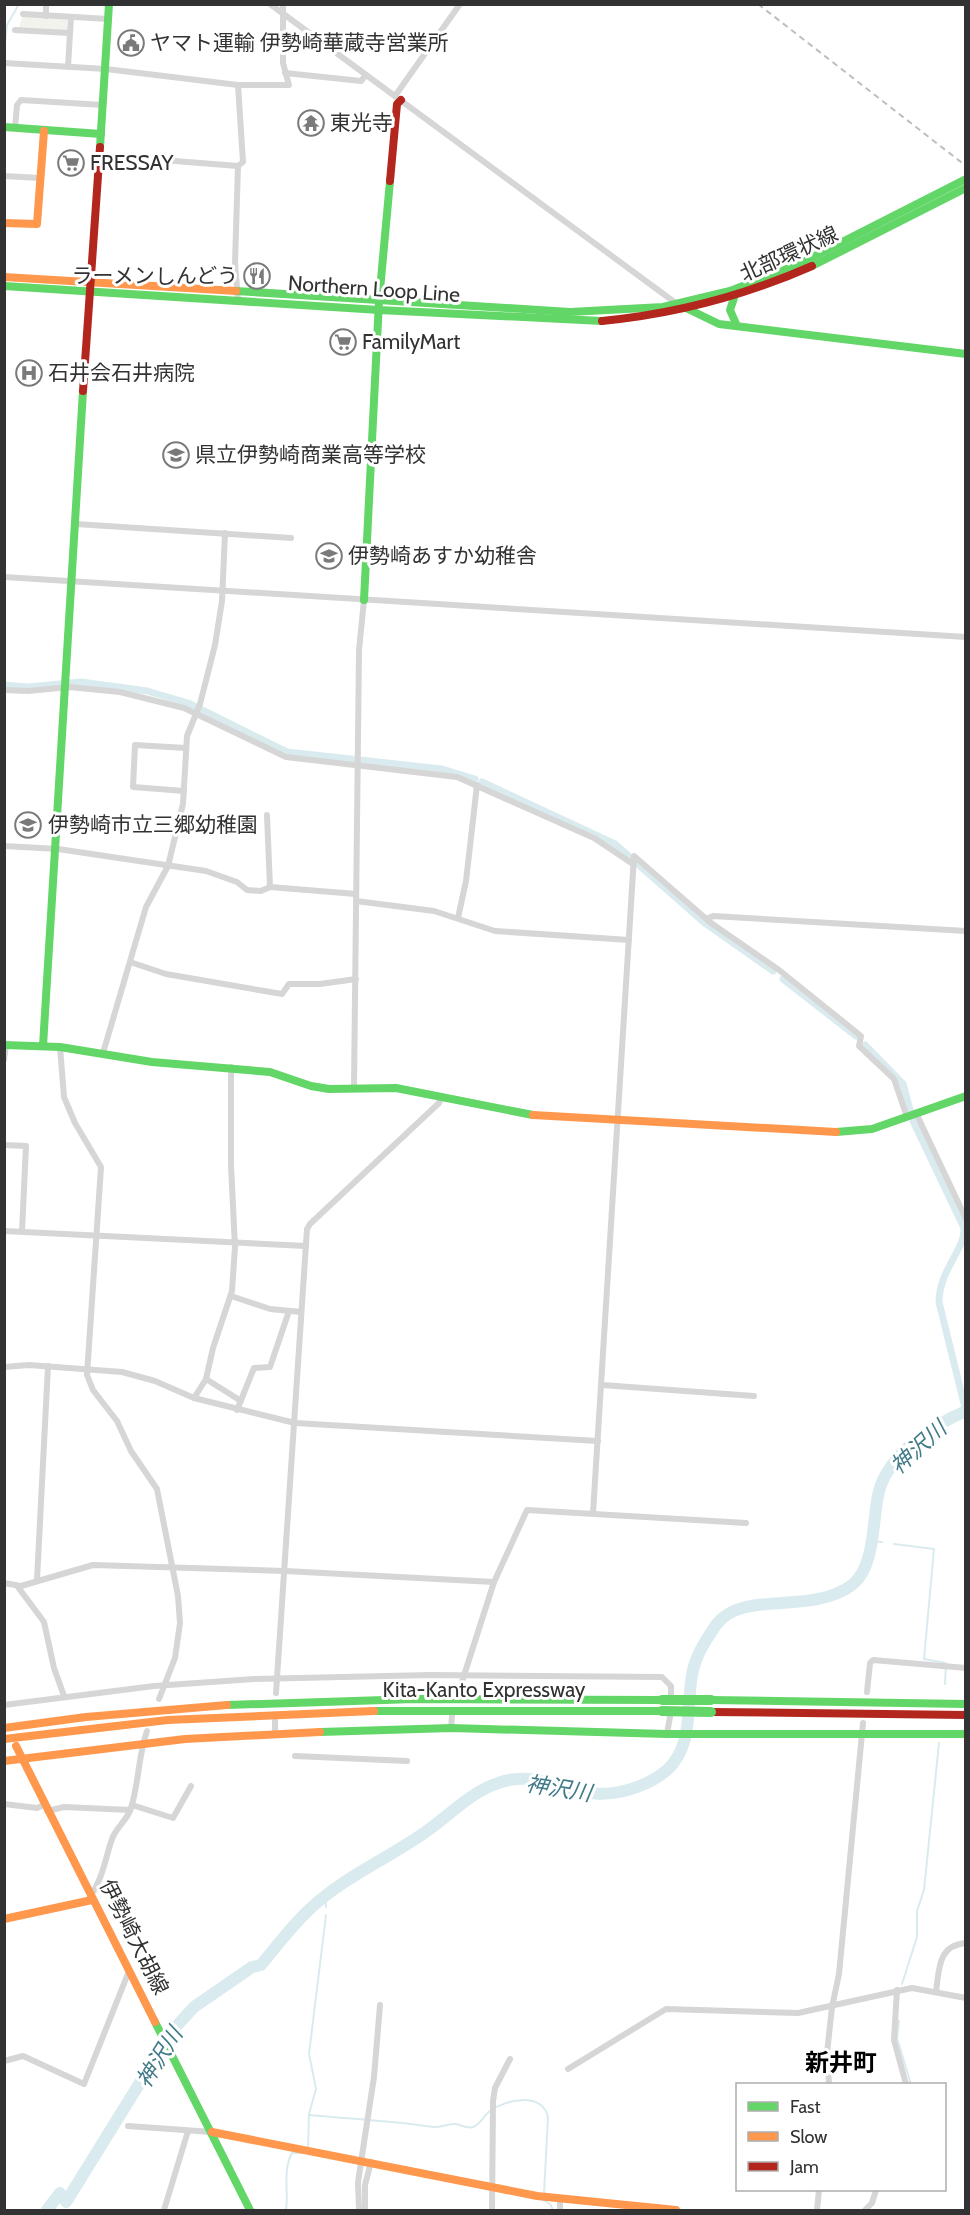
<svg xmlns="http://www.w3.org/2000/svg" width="970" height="2215" viewBox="0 0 970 2215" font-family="Cabin,'Noto Sans JP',sans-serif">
	<rect width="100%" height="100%" fill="#fff"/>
	<!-- park -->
	<polygon fill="#f2f3ed" points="23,16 67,19 67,30 19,27"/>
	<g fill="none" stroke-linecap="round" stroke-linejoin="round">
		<!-- stream -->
		<g stroke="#d9ebee" stroke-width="2">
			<polyline points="4,53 7,25 19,4"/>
			<polyline points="870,1541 882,1542"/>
			<polyline points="894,1544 934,1549 924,1659 946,1663 945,1684"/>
			<polyline points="325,1898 326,1907"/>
			<polyline points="902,1984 917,1937 917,1911 924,1890 939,1743"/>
			<polyline points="899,2021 897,2038 911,2084"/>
			<path d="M309 2115C350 2119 393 2121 433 2127 441 2128 448 2123 456 2124 462 2125 466 2129 473 2127 481 2124 484 2115 490 2111 506 2099 542 2092 548 2117L544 2194"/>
			<polyline points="308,2148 309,2114 316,2089 309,2054 326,1915"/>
			<polyline points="543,2200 550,2204 553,2210"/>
			<path d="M286 2210C289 2191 282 2172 292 2153H305"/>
		</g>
		<!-- canal -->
		<g stroke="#d9ebee" stroke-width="7">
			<polyline points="4,685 28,687 81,682 147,691 188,703 287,752 442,769 475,779"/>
			<polyline points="482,782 615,844 706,924 773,971"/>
			<polyline points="783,979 856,1036"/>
			<polyline points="865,1045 903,1084 910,1110"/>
			<path d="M913 1121 964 1228C966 1248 939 1270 939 1302L966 1412"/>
		</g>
		<!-- river -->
		<path stroke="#d9ebee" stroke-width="12" d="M47 2210 60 2193 66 2202 172 2031 194 2007 252 1967 261 1965C277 1946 292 1925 311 1908 344 1877 387 1859 424 1833 452 1814 474 1787 509 1780 555 1772 581 1808 637 1787 648 1783 658 1778 667 1770 694 1745 686 1707 692 1675 695 1656 706 1640 716 1625 742 1589 810 1616 852 1585 876 1567 872 1518 879 1491 889 1454 933 1425 966 1411"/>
		<!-- street -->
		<g stroke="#d6d6d6" stroke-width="6">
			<polyline points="270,4 677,304"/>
			<polyline points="23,14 109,19"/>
			<polyline points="46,16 46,4"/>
			<polyline points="15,30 70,33"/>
			<polyline points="4,63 106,69 238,85 289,85 283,63 283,4"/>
			<polyline points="68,67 71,17"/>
			<polyline points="285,73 361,81 366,75"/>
			<polyline points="238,85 243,162 238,166 235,263 238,300"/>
			<polyline points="395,96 460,4"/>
			<polyline points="15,128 17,105 21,100 103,105"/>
			<polyline points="100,155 238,166"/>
			<polyline points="4,176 40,178"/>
			<polyline points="76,524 291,538"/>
			<polyline points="4,577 966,637"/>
			<polyline points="4,690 28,691 69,687 120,692 184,708 286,757 457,777 594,838 633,864"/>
			<polyline points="184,791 133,787 135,745 186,748"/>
			<polyline points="267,815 270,887"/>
			<polyline points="4,846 58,849 206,871 237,882 247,890 261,891 270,887 356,894"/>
			<polyline points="356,901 434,911 495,931 629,940"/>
			<polyline points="458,918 466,881 477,785"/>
			<polyline points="707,919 713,916 966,931"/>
			<polyline points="130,962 166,974 282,994 289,984 320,984 356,979"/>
			<polyline points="60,1047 64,1097 75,1123 101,1167 87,1375 93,1390 117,1421 131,1451 157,1489 178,1596 180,1623 175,1658 159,1699"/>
			<polyline points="103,1053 146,907 168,866 183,804 187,736 200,704 215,645 222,601 225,533"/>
			<polyline points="4,1060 6,1045"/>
			<polyline points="354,1087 359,650 364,600"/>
			<polyline points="916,1113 966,1219"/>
			<polyline points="4,1145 26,1146 22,1231"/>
			<polyline points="4,1231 306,1246"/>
			<polyline points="231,1296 270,1309 301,1312"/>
			<polyline points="4,1367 29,1365 122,1372 155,1381 194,1398 295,1423 598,1441"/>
			<polyline points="206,1379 241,1401"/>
			<polyline points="602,1385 754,1396"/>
			<polyline points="194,1398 206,1379 213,1348 232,1291 235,1247 231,1165 231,1067"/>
			<polyline points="237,1410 254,1368 270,1367 289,1311"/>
			<polyline points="593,1513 634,856 711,923 779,970 861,1036 859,1046 894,1079 907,1117"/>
			<polyline points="37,1580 48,1366"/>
			<polyline points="4,1583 21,1586 93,1565 285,1571 494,1582"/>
			<polyline points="18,1587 44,1622 54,1668 64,1696"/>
			<polyline points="459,1691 494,1582 527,1510 746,1523"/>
			<polyline points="867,1692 870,1663 873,1660 966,1668"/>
			<polyline points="276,1693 307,1229 310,1224 439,1103 442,1096"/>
			<polyline points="4,1705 154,1686 254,1679 431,1675 662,1677 671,1686 671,1700"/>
			<polyline points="451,1728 452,1716"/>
			<polyline points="275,1733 275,1721"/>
			<polyline points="667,1734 671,1711"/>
			<polyline points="295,1756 407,1761"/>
			<polyline points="4,1804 37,1808 44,1805"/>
			<polyline points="132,1805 173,1818 191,1786"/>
			<polyline points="47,1811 64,1807 130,1810"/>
			<path d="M90 1896C103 1879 105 1859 112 1839 116 1827 127 1821 131 1808 139 1783 138 1756 147 1731"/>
			<polyline points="897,1990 894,2040 906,2084"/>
			<path d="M936 1992C939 1969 938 1945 966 1943"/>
			<polyline points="4,2061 23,2056 84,2084 129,1971"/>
			<polyline points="568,2069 666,2009 798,2013 912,1988 966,1998"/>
			<polyline points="829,2084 827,2053 832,2007 839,1974 863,1723"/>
			<polyline points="128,2126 212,2132"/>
			<polyline points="164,2210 188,2131"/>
			<polyline points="359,2210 358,2182 374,2077 380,2005"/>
			<polyline points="365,2210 365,2185 371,2162"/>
			<polyline points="492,2210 493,2101 495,2088 510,2059"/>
			<polyline points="560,2210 560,2199"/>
			<polyline points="817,2210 819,2190"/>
			<polyline points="865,2210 872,2203 876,2190"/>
		</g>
		<!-- fast -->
		<g stroke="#63d668" stroke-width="8">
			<polyline points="4,127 101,134"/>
			<polyline points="100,147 109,4"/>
			<polyline points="812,266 966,188"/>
			<polyline points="4,286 379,310 602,321"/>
			<polyline points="236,291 570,312 663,307 730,291 799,264 966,179"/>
			<polyline points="734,298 730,310 737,326"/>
			<polyline points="686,308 719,324 966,354"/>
			<polyline points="364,600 379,301 390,181"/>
			<polyline points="4,1045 60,1047 152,1062 270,1072 311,1086 329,1089 396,1088 533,1115"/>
			<polyline points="43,1046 83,391"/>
			<polyline points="836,1132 872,1129 966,1096"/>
			<polyline points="711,1700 966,1704"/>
			<polyline points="227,1705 415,1699 662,1700"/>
			<polyline points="374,1711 662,1711"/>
			<polyline points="320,1732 451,1728 667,1734 966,1734"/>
			<polyline points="155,2022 250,2210"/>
		</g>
		<!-- slow -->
		<g stroke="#ff974d" stroke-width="8">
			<polyline points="4,223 37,224 44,131"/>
			<polyline points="4,277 236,291"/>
			<polyline points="533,1115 836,1132"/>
			<polyline points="4,1728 86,1717 227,1705"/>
			<polyline points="4,1739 168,1720 374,1711"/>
			<polyline points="16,1746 155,2022"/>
			<polyline points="4,1761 185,1739 320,1732"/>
			<polyline points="4,1919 92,1900"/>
			<polyline points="212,2132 537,2196 676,2210"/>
		</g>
		<!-- jam -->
		<g stroke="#b3261e" stroke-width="8">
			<polyline points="390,181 397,104 401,100"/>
			<path d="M602 321C676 314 744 296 812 266"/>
			<polyline points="83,391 100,147"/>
			<polyline points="711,1712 966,1715"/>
		</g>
		<!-- rail -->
		<polyline stroke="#bebebe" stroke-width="2" stroke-dasharray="6 4.5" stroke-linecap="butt" points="758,4 966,166"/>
		<!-- fast-bridge -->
		<g stroke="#63d668" stroke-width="10">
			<polyline points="662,1700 711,1700"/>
			<polyline points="662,1711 711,1712"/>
		</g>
	</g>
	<!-- icons -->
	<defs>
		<g id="civic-ring" transform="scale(1.35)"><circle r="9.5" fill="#fff" stroke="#7a7a7a" stroke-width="1.5"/><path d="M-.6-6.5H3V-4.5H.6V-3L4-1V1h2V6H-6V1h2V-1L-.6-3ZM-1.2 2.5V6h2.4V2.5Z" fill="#7a7a7a"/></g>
		<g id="temple-ring" transform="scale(1.35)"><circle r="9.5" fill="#fff" stroke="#7a7a7a" stroke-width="1.5"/><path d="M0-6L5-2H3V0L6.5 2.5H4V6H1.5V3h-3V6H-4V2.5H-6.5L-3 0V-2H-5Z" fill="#7a7a7a"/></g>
		<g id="supermarket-ring" transform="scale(1.35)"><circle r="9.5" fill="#fff" stroke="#7a7a7a" stroke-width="1.5"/><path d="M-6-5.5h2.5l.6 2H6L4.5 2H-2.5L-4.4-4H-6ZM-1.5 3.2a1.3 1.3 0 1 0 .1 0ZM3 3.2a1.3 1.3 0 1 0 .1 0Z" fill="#7a7a7a"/></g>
		<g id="restaurant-ring" transform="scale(1.35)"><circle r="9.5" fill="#fff" stroke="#7a7a7a" stroke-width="1.5"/><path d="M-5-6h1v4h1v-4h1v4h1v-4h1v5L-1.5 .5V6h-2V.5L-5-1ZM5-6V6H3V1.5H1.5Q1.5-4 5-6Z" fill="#7a7a7a"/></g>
		<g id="hospital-ring" transform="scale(1.35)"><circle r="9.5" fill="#fff" stroke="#7a7a7a" stroke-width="1.5"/><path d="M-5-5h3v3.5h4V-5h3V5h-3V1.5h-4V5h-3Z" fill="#7a7a7a"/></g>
		<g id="school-ring" transform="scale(1.35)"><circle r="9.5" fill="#fff" stroke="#7a7a7a" stroke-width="1.5"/><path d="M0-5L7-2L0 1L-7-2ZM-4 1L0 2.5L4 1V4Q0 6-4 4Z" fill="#7a7a7a"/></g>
	</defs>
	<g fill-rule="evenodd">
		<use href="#civic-ring" x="131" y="43"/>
		<use href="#temple-ring" x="311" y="123"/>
		<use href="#supermarket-ring" x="71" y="163"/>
		<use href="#restaurant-ring" x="257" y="276"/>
		<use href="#supermarket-ring" x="343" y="342"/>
		<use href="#hospital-ring" x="29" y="373"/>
		<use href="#school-ring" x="176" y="455"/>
		<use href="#school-ring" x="329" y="556"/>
		<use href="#school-ring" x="28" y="825"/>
	</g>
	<g text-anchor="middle" stroke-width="6" stroke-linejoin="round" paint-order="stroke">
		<!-- poi labels -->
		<g font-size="21" fill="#323232" stroke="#fff" text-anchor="start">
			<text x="150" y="50">ヤマト運輸 伊勢崎華蔵寺営業所</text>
			<text x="330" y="130">東光寺</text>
			<text x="90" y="170">FRESSAY</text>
			<text x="238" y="283" text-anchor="end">ラーメンしんどう</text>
			<text x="362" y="349">FamilyMart</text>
			<text x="48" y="380">石井会石井病院</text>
			<text x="195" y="462">県立伊勢崎商業高等学校</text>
			<text x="348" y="563">伊勢崎あすか幼稚舎</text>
			<text x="48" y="832">伊勢崎市立三郷幼稚園</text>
		</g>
		<!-- street labels -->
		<g font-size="21" fill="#323232" stroke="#fff">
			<text transform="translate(789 254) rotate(-24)" y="7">北部環状線</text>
			<text transform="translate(374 289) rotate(4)" y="7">Northern Loop Line</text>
			<text x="484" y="1697">Kita-Kanto Expressway</text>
			<text transform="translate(134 1937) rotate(63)" y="7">伊勢崎大胡線</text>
		</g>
		<!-- water labels -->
		<g font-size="22" font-style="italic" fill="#427b88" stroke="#fff">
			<text transform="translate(918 1447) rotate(-42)" y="8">神沢川</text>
			<text transform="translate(559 1788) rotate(9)" y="8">神沢川</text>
			<text transform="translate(159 2057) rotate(-58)" y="8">神沢川</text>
		</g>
		<!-- quarter labels -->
		<g font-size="24" font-weight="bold" fill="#000" stroke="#fff">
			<text x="841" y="2071">新井町</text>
		</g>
	</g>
	<!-- border -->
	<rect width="970" height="2215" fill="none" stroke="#323232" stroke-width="12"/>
	<!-- legend -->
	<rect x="736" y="2083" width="210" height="108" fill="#ffffff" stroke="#adadad" stroke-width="1.5"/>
	<rect x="748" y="2102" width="30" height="9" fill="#63d668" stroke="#adadad" stroke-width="1.5"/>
	<text x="790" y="2113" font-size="18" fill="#323232">Fast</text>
	<rect x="748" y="2132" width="30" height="9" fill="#ff974d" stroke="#adadad" stroke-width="1.5"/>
	<text x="790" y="2143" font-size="18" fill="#323232">Slow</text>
	<rect x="748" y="2162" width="30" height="9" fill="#b3261e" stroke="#adadad" stroke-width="1.5"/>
	<text x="790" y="2173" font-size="18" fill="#323232">Jam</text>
</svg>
